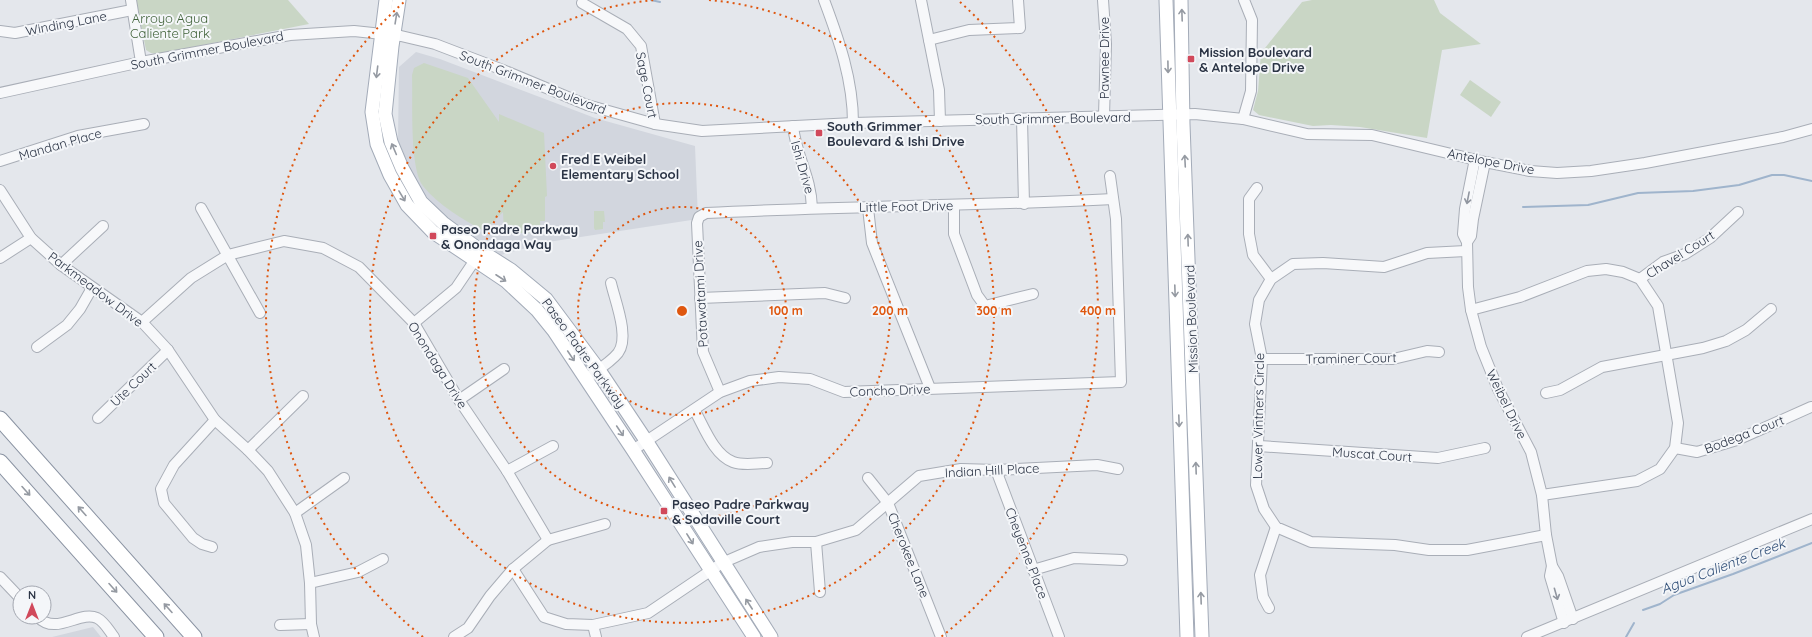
<svg xmlns="http://www.w3.org/2000/svg" width="1812" height="637" viewBox="0 0 1812 637" font-family="Quicksand,sans-serif">
	<rect width="100%" height="100%" fill="#e4e7ec"/>
	<!-- built -->
	<g fill="#d2d6de">
		<polygon points="416,52 440,59 595,118 695,146 698,219 548,242 501,255 445,217 418,187 398,140 399,67"/>
		<polygon points="93,627 101,637 52,637"/>
	</g>
	<!-- green -->
	<g fill="#c9d6c5">
		<polygon points="136,0 288,0 309,24 157,54 151,53 146,50"/>
		<polygon points="1312,0 1434,0 1440,13 1481,44 1442,50 1427,138 1360,127 1331,125 1313,126 1259,115 1253,110 1258,91 1261,53 1302,2"/>
		<path d="M424 63 468 78 499 122V114L544 133 547 196 545 197V221H540L541 232 504 234 503 212 484 231C464 220 438 205 423 186 409 168 413 100 412 75L414 68Z"/>
		<polygon points="1470,80 1501,102 1491,117 1460,95"/>
		<polygon points="594,211 604,211 605,222 603,222 603,229 595,230 594,228"/>
	</g>
	<g fill="none" stroke-linecap="round" stroke-linejoin="round">
		<!-- stream -->
		<g stroke="#9fb4cc" stroke-width="2">
			<polyline points="651,0 660,2"/>
			<polyline points="1523,207 1588,205 1638,193 1693,191 1739,185 1772,175 1784,175 1812,181"/>
			<polyline points="1643,610 1660,604 1674,595 1733,574 1812,543"/>
			<polyline points="1626,637 1634,623"/>
		</g>
		<!-- minor casing -->
		<g stroke="#a9aeb7" stroke-width="12">
			<g id="minor">
				<polyline points="131,0 141,62"/>
				<path d="M824 0C839 40 853 80 853 123"/>
				<polyline points="921,0 939,90 940,121"/>
				<polyline points="1103,0 1106,44 1104,116"/>
				<polyline points="582,3 627,29 641,46 655,124"/>
				<polyline points="0,31 15,33 132,10"/>
				<polyline points="929,40 969,30 1020,28 1018,0"/>
				<polyline points="0,93 141,62 290,35 354,31 401,36 435,44 503,70 587,105 655,124 702,131 853,123 1195,114 1243,119 1307,134 1372,135 1485,162 1530,171 1557,173 1591,171 1645,163 1783,137 1812,129"/>
				<polyline points="1022,119 1024,204"/>
				<polyline points="1243,119 1251,91 1252,20 1244,0"/>
				<path d="M793 126C796 156 811 176 812 208"/>
				<polyline points="1475,159 1465,209 1463,234 1467,242 1468,287 1471,310 1481,347 1498,389 1531,452 1542,495 1546,535 1552,566 1558,576 1573,619"/>
				<polyline points="0,161 78,136 144,124"/>
				<polyline points="1257,188 1249,199 1249,234 1253,255 1271,279"/>
				<polyline points="0,190 31,238 61,265 142,322 168,350 215,420 248,450 268,471 295,513 306,545 310,583 311,624 314,637"/>
				<polyline points="954,205 954,234 977,295 985,306 1033,294"/>
				<polyline points="201,208 260,313"/>
				<polyline points="868,208 872,243 930,388"/>
				<polyline points="1467,242 1471,236 1473,219 1485,162"/>
				<polyline points="1466,251 1427,253 1384,267 1323,263 1293,264 1271,279 1259,300 1255,324 1262,359 1256,485 1264,509 1276,527 1311,542 1395,545 1429,550 1467,550 1546,535"/>
				<polyline points="0,258 31,238"/>
				<polyline points="61,265 103,226"/>
				<polyline points="1640,279 1663,262 1685,254 1710,238 1738,212"/>
				<polyline points="700,298 825,293 845,298"/>
				<polyline points="1471,310 1520,297 1587,271 1606,269 1623,272 1640,279 1658,306 1678,423 1675,448 1660,469 1637,481 1542,495"/>
				<polyline points="142,322 191,278 228,255 284,241 323,248 359,267 414,323 459,400 507,471 548,540"/>
				<polyline points="414,323 456,288 479,254"/>
				<polyline points="37,347 67,325 80,309 92,288"/>
				<polyline points="1262,359 1393,359 1427,351 1439,352"/>
				<path d="M586 378C596 371 610 363 618 353 630 337 615 301 611 283"/>
				<path d="M720 392 703 352 697 223 699 217 706 213C842 206 978 206 1113 199"/>
				<polyline points="1546,393 1560,390 1602,367 1703,348 1726,341 1746,330 1771,309"/>
				<polyline points="459,400 504,369"/>
				<path d="M695 411C704 427 714 455 733 462 744 466 756 463 767 463"/>
				<polyline points="98,418 168,350"/>
				<polyline points="1259,446 1438,458 1485,448"/>
				<polyline points="1675,448 1697,452 1737,440 1811,407"/>
				<polyline points="248,450 303,396"/>
				<polyline points="633,450 720,392 750,381 779,377 810,379 844,392 1121,382 1116,219 1110,176"/>
				<polyline points="996,470 1059,637"/>
				<polyline points="507,471 553,446"/>
				<polyline points="868,478 888,503 941,637"/>
				<polyline points="295,513 344,478"/>
				<polyline points="816,542 820,592"/>
				<polyline points="212,547 202,544 193,538 164,503 161,489 174,465 215,420"/>
				<polyline points="1552,566 1550,576 1564,623"/>
				<polyline points="513,569 544,617 566,624 593,625 648,613 722,563 759,547 792,542 816,542 856,530 919,476 961,469 996,470 1097,465 1118,469"/>
				<polyline points="1033,570 1074,558 1122,560"/>
				<polyline points="0,577 20,598"/>
				<polyline points="310,583 358,572 383,559"/>
				<polyline points="1269,608 1263,597 1260,575 1276,527"/>
				<path d="M38 617C56 636 80 610 97 618 105 622 109 631 114 637"/>
				<polyline points="280,625 311,624"/>
				<polyline points="593,625 596,637"/>
				<polyline points="454,637 468,628 490,596 513,569 548,540 605,524"/>
				<polyline points="1527,637 1812,519"/>
			</g>
		</g>
		<!-- major casing -->
		<g stroke="#a3abb8" stroke-width="15">
			<g id="major">
				<polyline points="386,0 372,112 377,144 390,175 407,205 433,232 506,281 537,310 554,331 633,450 754,637"/>
				<polyline points="399,0 392,46 385,114 391,142 402,168 421,202 443,223 481,251 511,270 546,299 599,370 647,442 771,637"/>
				<polyline points="1166,0 1187,637"/>
				<polyline points="1181,0 1183,124 1202,637"/>
			</g>
		</g>
		<!-- highway casing -->
		<g stroke="#8b94a3" stroke-width="17">
			<g id="highway">
				<polyline points="0,419 194,637"/>
				<polyline points="0,462 156,637"/>
			</g>
		</g>
		<!-- minor -->
		<use href="#minor" stroke="#f7f8fa" stroke-width="10"/>
		<!-- major -->
		<use href="#major" stroke="#fff" stroke-width="13"/>
		<!-- highway -->
		<use href="#highway" stroke="#fff" stroke-width="15"/>
	</g>
	<!-- one-way arrows -->
	<defs><path id="oneway-shaft" d="M-6 0H5M1.5-3L5.5 0L1.5 3" fill="none" stroke-width="1.6" stroke-linecap="round" stroke-linejoin="round"/></defs>
	<g stroke="#959aa2">
		<use href="#oneway-shaft" transform="translate(1182 15) rotate(-92)"/>
		<use href="#oneway-shaft" transform="translate(396 18) rotate(-81)"/>
		<use href="#oneway-shaft" transform="translate(1168 67) rotate(89)"/>
		<use href="#oneway-shaft" transform="translate(377 72) rotate(97)"/>
		<use href="#oneway-shaft" transform="translate(394 149) rotate(-113)"/>
		<use href="#oneway-shaft" transform="translate(1185 161) rotate(-93)"/>
		<use href="#oneway-shaft" transform="translate(402 196) rotate(59)"/>
		<use href="#oneway-shaft" transform="translate(1188 240) rotate(-92)"/>
		<use href="#oneway-shaft" transform="translate(501 278) rotate(33)"/>
		<use href="#oneway-shaft" transform="translate(1175 291) rotate(88)"/>
		<use href="#oneway-shaft" transform="translate(571 356) rotate(56)"/>
		<use href="#oneway-shaft" transform="translate(1179 421) rotate(88)"/>
		<use href="#oneway-shaft" transform="translate(620 431) rotate(56)"/>
		<use href="#oneway-shaft" transform="translate(1196 468) rotate(-92)"/>
		<use href="#oneway-shaft" transform="translate(672 482) rotate(-122)"/>
		<use href="#oneway-shaft" transform="translate(26 491) rotate(48)"/>
		<use href="#oneway-shaft" transform="translate(82 511) rotate(-132)"/>
		<use href="#oneway-shaft" transform="translate(690 539) rotate(58)"/>
		<use href="#oneway-shaft" transform="translate(113 588) rotate(48)"/>
		<use href="#oneway-shaft" transform="translate(1201 598) rotate(-92)"/>
		<use href="#oneway-shaft" transform="translate(749 604) rotate(-123)"/>
		<use href="#oneway-shaft" transform="translate(168 608) rotate(-132)"/>
	</g>
	<g stroke="#9196a0">
		<use href="#oneway-shaft" transform="translate(1468 198) rotate(101)"/>
		<use href="#oneway-shaft" transform="translate(1556 594) rotate(74)"/>
	</g>
	<!-- distance rings -->
	<g fill="none" stroke="#df570f" stroke-width="2" stroke-dasharray="2 4">
		<circle cx="682" cy="311" r="104"/>
		<circle cx="682" cy="311" r="208"/>
		<path d="M709 0A312 312 0 1 1 655 0"/>
		<path d="M423 637A416 416 0 0 1 404 2M960 2A416 416 0 0 1 941 637"/>
	</g>
	<!-- markers -->
	<g fill="#d1495b" stroke="#f4f6f9" stroke-width="1.5">
		<rect x="1187" y="55" width="8" height="8" rx="2"/>
		<rect x="815" y="129" width="8" height="8" rx="2"/>
		<circle cx="553" cy="166" r="4"/>
		<rect x="429" y="232" width="8" height="8" rx="2"/>
		<rect x="660" y="507" width="8" height="8" rx="2"/>
	</g>
	<g text-anchor="middle" stroke-width="4" stroke-linejoin="round" paint-order="stroke">
		<!-- park labels -->
		<g font-size="13" fill="#3f6138" stroke="#f4f6f9">
			<text x="170" y="23">Arroyo Agua<tspan x="170" dy="15">Caliente Park</tspan></text>
		</g>
		<!-- street labels -->
		<g font-size="13" fill="#2b3445" stroke="#f4f6f9">
			<text transform="translate(66 23) rotate(-11)" y="5">Winding Lane</text>
			<text transform="translate(207 50) rotate(-11)" y="5">South Grimmer Boulevard</text>
			<text transform="translate(1104 58) rotate(-90)" y="5">Pawnee Drive</text>
			<text transform="translate(533 82) rotate(21)" y="5">South Grimmer Boulevard</text>
			<text transform="translate(647 85) rotate(79)" y="5">Sage Court</text>
			<text transform="translate(1053 118) rotate(-1)" y="5">South Grimmer Boulevard</text>
			<text transform="translate(60 144) rotate(-16)" y="5">Mandan Place</text>
			<text transform="translate(1491 161) rotate(11)" y="5">Antelope Drive</text>
			<text transform="translate(803 167) rotate(74)" y="5">Ishi Drive</text>
			<text transform="translate(906 206) rotate(-1)" y="5">Little Foot Drive</text>
			<text transform="translate(1680 254) rotate(-32)" y="5">Chavel Court</text>
			<text transform="translate(96 289) rotate(37)" y="5">Parkmeadow Drive</text>
			<text transform="translate(700 294) rotate(-93)" y="5">Potawatami Drive</text>
			<text transform="translate(1191 319) rotate(-92)" y="5">Mission Boulevard</text>
			<text transform="translate(584 353) rotate(54)" y="5">Paseo Padre Parkway</text>
			<text transform="translate(1351 358) rotate(-1)" y="5">Traminer Court</text>
			<text transform="translate(438 365) rotate(58)" y="5">Onondaga Drive</text>
			<text transform="translate(133 384) rotate(-44)" y="5">Ute Court</text>
			<text transform="translate(890 390) rotate(-2)" y="5">Concho Drive</text>
			<text transform="translate(1507 404) rotate(64)" y="5">Weibel Drive</text>
			<text transform="translate(1258 416) rotate(-89)" y="5">Lower Vintners Circle</text>
			<text transform="translate(1744 434) rotate(-21)" y="5">Bodega Court</text>
			<text transform="translate(1372 454) rotate(4)" y="5">Muscat Court</text>
			<text transform="translate(992 470) rotate(-3)" y="5">Indian Hill Place</text>
			<text transform="translate(1027 553) rotate(69)" y="5">Cheyenne Place</text>
			<text transform="translate(909 555) rotate(68)" y="5">Cherokee Lane</text>
		</g>
		<!-- poi labels -->
		<g font-size="13" font-weight="bold" fill="#2b3445" stroke="#f4f6f9" text-anchor="start">
			<text x="1199" y="57">Mission Boulevard<tspan x="1199" dy="15">&amp; Antelope Drive</tspan></text>
			<text x="827" y="131">South Grimmer<tspan x="827" dy="15">Boulevard &amp; Ishi Drive</tspan></text>
			<text x="561" y="164">Fred E Weibel<tspan x="561" dy="15">Elementary School</tspan></text>
			<text x="441" y="234">Paseo Padre Parkway<tspan x="441" dy="15">&amp; Onondaga Way</tspan></text>
			<text x="672" y="509">Paseo Padre Parkway<tspan x="672" dy="15">&amp; Sodaville Court</tspan></text>
		</g>
		<!-- water labels -->
		<g font-size="14" font-style="italic" fill="#34527a" stroke="#f4f6f9">
			<text transform="translate(1723 566) rotate(-21)" y="5">Agua Caliente Creek</text>
		</g>
	</g>
	<circle cx="682" cy="311" r="6" fill="#df570f" stroke="#f4f6f9" stroke-width="2"/>
	<g font-size="12" text-anchor="middle" font-weight="bold" fill="#df570f" stroke="#f4f6f9" stroke-width="4" stroke-linejoin="round" paint-order="stroke">
		<text x="786" y="315">100 m</text>
		<text x="890" y="315">200 m</text>
		<text x="994" y="315">300 m</text>
		<text x="1098" y="315">400 m</text>
	</g>
	<!-- north arrow -->
	<g transform="translate(32 605)"><circle r="19" fill="#f4f6f9" stroke="#a4a8b1"/>
	<path d="M0-3L7 15L0 10L-7 15Z" fill="#d1495b"/>
	<text y="-6" font-size="11" font-weight="bold" text-anchor="middle" fill="#2b3445">N</text>
	</g>
</svg>
